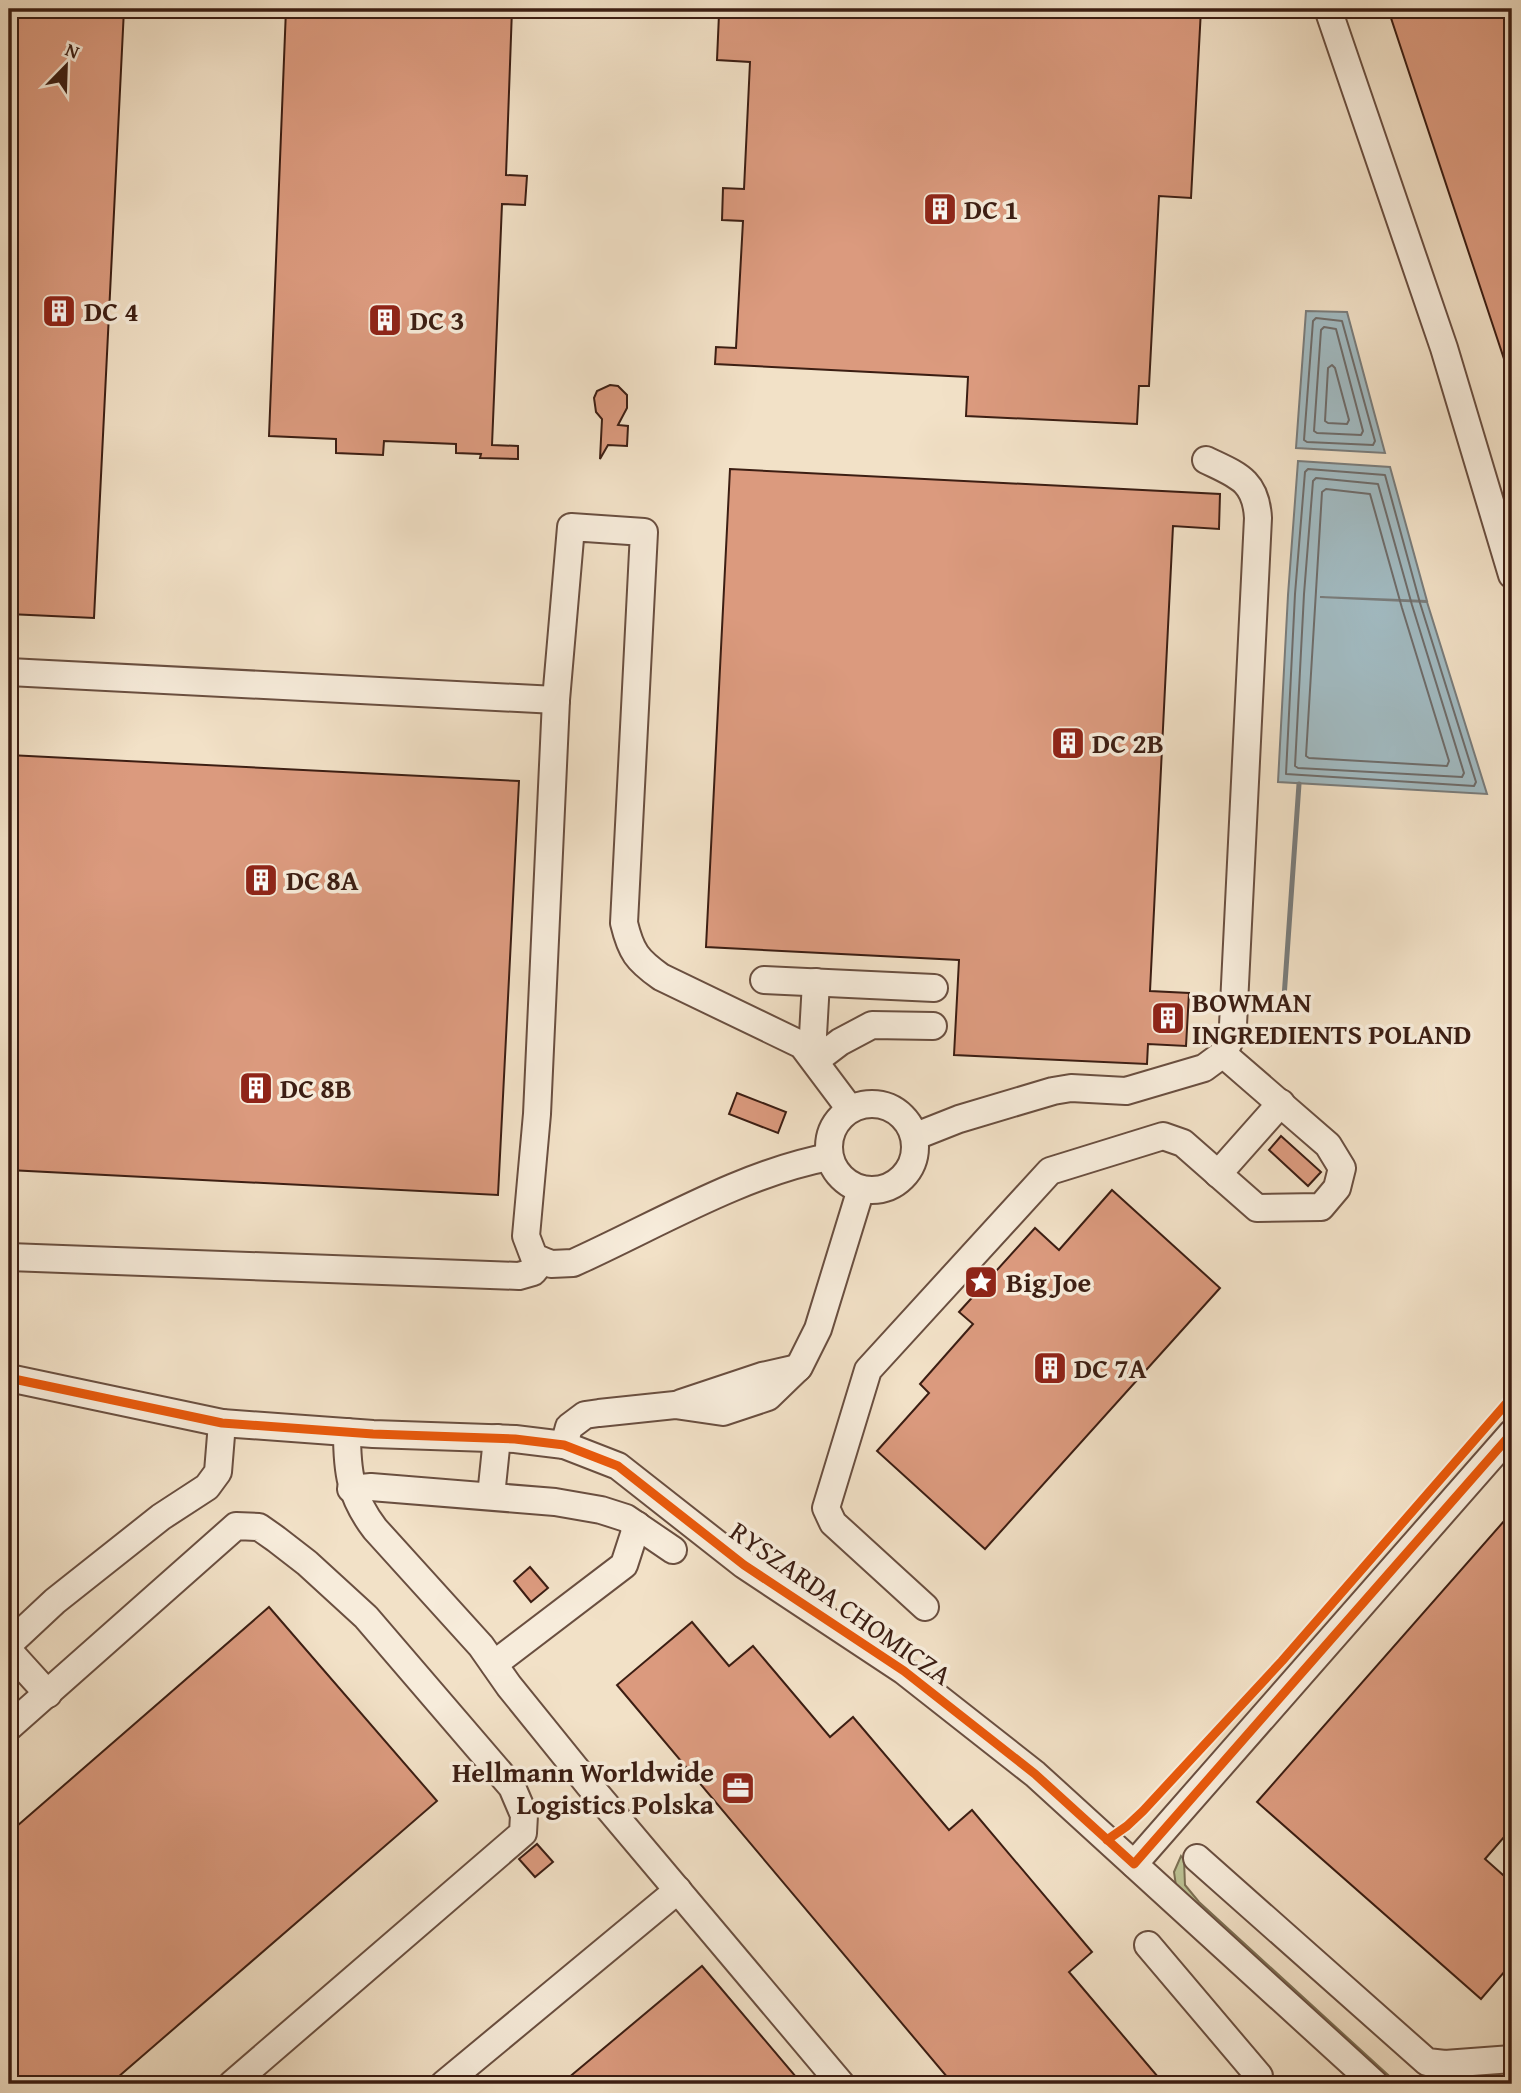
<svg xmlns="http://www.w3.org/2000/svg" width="1521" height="2093" viewBox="0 0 1521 2093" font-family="'Gentium Book Plus',serif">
	<rect width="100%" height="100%" fill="#f2e1c7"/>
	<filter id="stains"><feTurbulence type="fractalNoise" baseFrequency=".00286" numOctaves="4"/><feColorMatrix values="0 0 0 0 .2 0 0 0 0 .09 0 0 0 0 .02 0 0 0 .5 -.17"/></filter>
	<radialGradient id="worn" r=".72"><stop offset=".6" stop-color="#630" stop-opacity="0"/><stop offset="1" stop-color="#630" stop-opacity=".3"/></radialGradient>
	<!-- green -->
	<polygon fill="#bcc294" stroke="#7c7054" stroke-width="2" points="1181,1856 1184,1860 1185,1885 1199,1902 1398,2084 1387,2083 1176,1886 1174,1872"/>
	<!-- water -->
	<g fill="#a1bac1" stroke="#797c7b" stroke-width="2">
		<polygon points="1306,311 1347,312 1385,453 1296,448"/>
		<polygon points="1298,461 1390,467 1427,601 1320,597 1427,602 1487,794 1278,782 1288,595"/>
	</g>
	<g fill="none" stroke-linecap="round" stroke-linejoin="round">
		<!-- shore -->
		<g stroke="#6e6c6a" stroke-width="2">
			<polygon points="1316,318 1342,321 1375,441 1373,445 1307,442 1304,440 1313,321"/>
			<polygon points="1324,327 1336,329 1363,431 1361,435 1317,433 1314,431 1321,330"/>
			<polygon points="1332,365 1335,368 1349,420 1347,424 1328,423 1325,421 1328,368"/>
			<polygon points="1308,469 1385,475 1420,603 1476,782 1474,786 1286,774 1295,594 1305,472"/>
			<polygon points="1316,478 1378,484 1412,605 1464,773 1462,777 1298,768 1295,766 1304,594 1313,481"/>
			<polygon points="1326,489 1370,494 1402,608 1449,761 1447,766 1309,758 1306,756 1322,492"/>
		</g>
		<!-- stream -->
		<polyline stroke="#797c7b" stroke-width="5" points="1283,1012 1299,784"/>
	</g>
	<!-- building -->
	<g fill="#db9a7e" stroke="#3c1e13" stroke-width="2">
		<polygon points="9,9 124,9 94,618 9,614"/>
		<polygon points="286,9 512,9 506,175 527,176 525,205 502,204 492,445 518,446 518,459 480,458 481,454 456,453 456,444 384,441 383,455 336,453 336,439 269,436"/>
		<polygon points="753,9 1201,9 1191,198 1159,196 1149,386 1139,386 1137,424 966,416 968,377 715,364 716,347 736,348 743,221 722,220 723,188 744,189 750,62 717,60 719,14 753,16"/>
		<polygon points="1388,9 1512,9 1512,374 1509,374"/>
		<polygon points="610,385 618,386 627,395 627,408 618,425 628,426 627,446 608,445 600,459 602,419 596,412 594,398 597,391"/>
		<polygon points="730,469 1220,494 1219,529 1173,526 1150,991 1189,993 1186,1046 1148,1044 1147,1064 954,1055 959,960 706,947"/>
		<polygon points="9,755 519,781 498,1195 9,1170"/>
		<polygon points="737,1093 786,1112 778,1133 729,1114"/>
		<polygon points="1281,1136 1321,1172 1308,1186 1269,1150"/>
		<polygon points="1112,1190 1220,1288 985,1549 877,1451 929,1393 920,1384 973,1324 959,1312 1035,1228 1059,1250"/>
		<polygon points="1512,1512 1512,1828 1485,1859 1512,1883 1512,1963 1481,1999 1257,1802"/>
		<polygon points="530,1567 548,1588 531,1602 514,1581"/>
		<polygon points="269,1607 437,1801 110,2084 9,2084 9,1833"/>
		<polygon points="692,1622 729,1666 753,1646 830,1737 853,1717 949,1830 972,1810 1092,1952 1069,1972 1164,2084 953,2084 617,1685"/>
		<polygon points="537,1844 553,1862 535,1877 519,1859"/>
		<polygon points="702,1966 802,2084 561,2084"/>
	</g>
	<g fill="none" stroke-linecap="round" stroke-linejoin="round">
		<!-- minor casing -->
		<g stroke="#6a4f40" stroke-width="30">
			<g id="minor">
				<polyline points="1328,9 1444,348 1512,575"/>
				<path d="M1206 460C1237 475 1256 480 1258 518L1233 1025 1231 1038 1223 1054"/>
				<polyline points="9,672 556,700"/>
				<polyline points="764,980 934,988"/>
				<polyline points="815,1061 840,1042 872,1025 933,1026"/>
				<polyline points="815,1061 813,1035 816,982"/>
				<circle cx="872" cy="1147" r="43"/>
				<polyline points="916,1136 959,1119 1053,1091 1071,1088 1126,1091 1204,1068 1223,1054 1328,1145 1342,1168 1337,1188 1321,1207 1257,1208 1183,1143 1163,1136 1050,1171 868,1370 826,1508 833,1523 925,1607"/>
				<path d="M829 1157C743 1173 653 1227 573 1263L551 1264 534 1257 526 1236 537 1114 556 700 571 527 644 532 624 923C631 952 637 960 661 977L802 1045 850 1109"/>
				<polyline points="1218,1174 1281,1103"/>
				<polyline points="9,1257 519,1276 533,1272 542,1261"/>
				<polyline points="9,1378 222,1423 373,1434 515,1439 564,1445 618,1466 744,1565 904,1671 1035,1774 1375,2084"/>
				<polyline points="681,1403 762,1376 798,1368"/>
				<path d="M347 1432C347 1472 350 1496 375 1529L481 1646 509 1686 589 1785 841 2084"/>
				<polyline points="564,1445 569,1427 585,1415 599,1413 675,1405 723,1412 768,1397 799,1367 818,1329 861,1189"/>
				<polyline points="351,1489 371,1487 555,1502 601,1510 626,1518 673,1550"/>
				<polyline points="491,1496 497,1438"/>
				<polyline points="9,1644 55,1601 161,1517 207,1487 218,1472 222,1423"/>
				<polyline points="9,1651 48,1694"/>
				<polyline points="494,1664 624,1565 637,1525"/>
				<polyline points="9,1727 236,1526 259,1527 276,1539 307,1563 366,1617 512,1787 524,1815 523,1833 232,2084"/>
				<polyline points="1197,1858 1427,2062 1445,2064 1512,2059"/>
				<polyline points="1134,1864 1512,1433"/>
				<polyline points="1148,1945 1259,2076 1259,2084"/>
				<polyline points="444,2084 678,1890"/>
			</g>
		</g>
		<!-- minor -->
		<use href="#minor" stroke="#f7ecdb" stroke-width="26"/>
		<!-- cycleway casing -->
		<g stroke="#f7ecdb" stroke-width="13">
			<g id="cycleway">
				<polyline points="9,1378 222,1423 373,1434 515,1439 564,1445 618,1466 744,1565 904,1671 1035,1774 1134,1864 1512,1433"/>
				<polyline points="1107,1840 1127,1826 1143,1811 1282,1661 1512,1397"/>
			</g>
		</g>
		<!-- cycleway -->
		<use href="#cycleway" stroke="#e8590c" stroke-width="9"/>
	</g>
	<!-- icons -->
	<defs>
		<g id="building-square" transform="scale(1.75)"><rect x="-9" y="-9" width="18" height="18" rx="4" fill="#8f2418" stroke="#f7ecdb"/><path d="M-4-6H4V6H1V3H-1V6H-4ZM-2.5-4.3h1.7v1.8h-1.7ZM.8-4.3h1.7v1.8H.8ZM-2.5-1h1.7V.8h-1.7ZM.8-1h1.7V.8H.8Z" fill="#fff"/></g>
		<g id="sight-square" transform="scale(1.75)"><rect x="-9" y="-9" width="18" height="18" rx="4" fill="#8f2418" stroke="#f7ecdb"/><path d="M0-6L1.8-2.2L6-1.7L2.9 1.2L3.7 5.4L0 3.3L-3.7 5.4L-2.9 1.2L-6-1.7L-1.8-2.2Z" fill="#fff"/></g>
		<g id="office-square" transform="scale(1.75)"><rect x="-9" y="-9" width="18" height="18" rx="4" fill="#8f2418" stroke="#f7ecdb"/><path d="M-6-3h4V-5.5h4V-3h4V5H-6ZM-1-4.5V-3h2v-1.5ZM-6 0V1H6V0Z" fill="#fff"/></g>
	</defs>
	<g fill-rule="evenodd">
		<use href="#building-square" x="940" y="209"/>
		<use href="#building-square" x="59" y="311"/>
		<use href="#building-square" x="385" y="320"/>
		<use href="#building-square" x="1068" y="743"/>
		<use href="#building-square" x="261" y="880"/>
		<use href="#building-square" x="1168" y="1018"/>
		<use href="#building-square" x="256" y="1088"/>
		<use href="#sight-square" x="981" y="1282"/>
		<use href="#building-square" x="1050" y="1368"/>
		<use href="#office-square" x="738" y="1788"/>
	</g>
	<g text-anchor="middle" stroke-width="7" stroke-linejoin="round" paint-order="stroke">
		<!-- poi labels -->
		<g font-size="28" font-weight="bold" fill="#3c1e13" stroke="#f7ecdb" text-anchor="start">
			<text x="964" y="219">DC 1</text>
			<text x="84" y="321">DC 4</text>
			<text x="410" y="330">DC 3</text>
			<text x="1092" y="753">DC 2B</text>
			<text x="286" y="890">DC 8A</text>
			<text x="1192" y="1012">BOWMAN<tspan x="1192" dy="32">INGREDIENTS POLAND</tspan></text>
			<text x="280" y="1098">DC 8B</text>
			<text x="1006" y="1292">Big Joe</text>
			<text x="1074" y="1378">DC 7A</text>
			<text x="714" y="1782" text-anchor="end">Hellmann Worldwide<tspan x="714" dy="32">Logistics Polska</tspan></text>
		</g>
		<!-- street labels -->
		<g font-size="28" fill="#3c1e13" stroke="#f7ecdb">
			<text transform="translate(841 1603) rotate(35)" y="10">RYSZARDA CHOMICZA</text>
		</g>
	</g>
	<!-- margin -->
	<rect width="1521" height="2093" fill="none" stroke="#f2e1c7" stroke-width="35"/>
	<rect x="10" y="10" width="1500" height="2072" fill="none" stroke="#3c1e13" stroke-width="3.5"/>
	<rect x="18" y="18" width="1486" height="2058" fill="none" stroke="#3c1e13" stroke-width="2"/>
	<!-- north arrow -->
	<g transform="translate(66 66) rotate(23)" stroke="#f7ecdb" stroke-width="5" paint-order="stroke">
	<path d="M0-5L12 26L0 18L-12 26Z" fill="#3c1e13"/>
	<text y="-10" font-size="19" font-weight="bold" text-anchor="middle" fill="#3c1e13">N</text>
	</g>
	<rect width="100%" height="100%" filter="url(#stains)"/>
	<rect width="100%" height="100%" fill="url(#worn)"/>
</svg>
